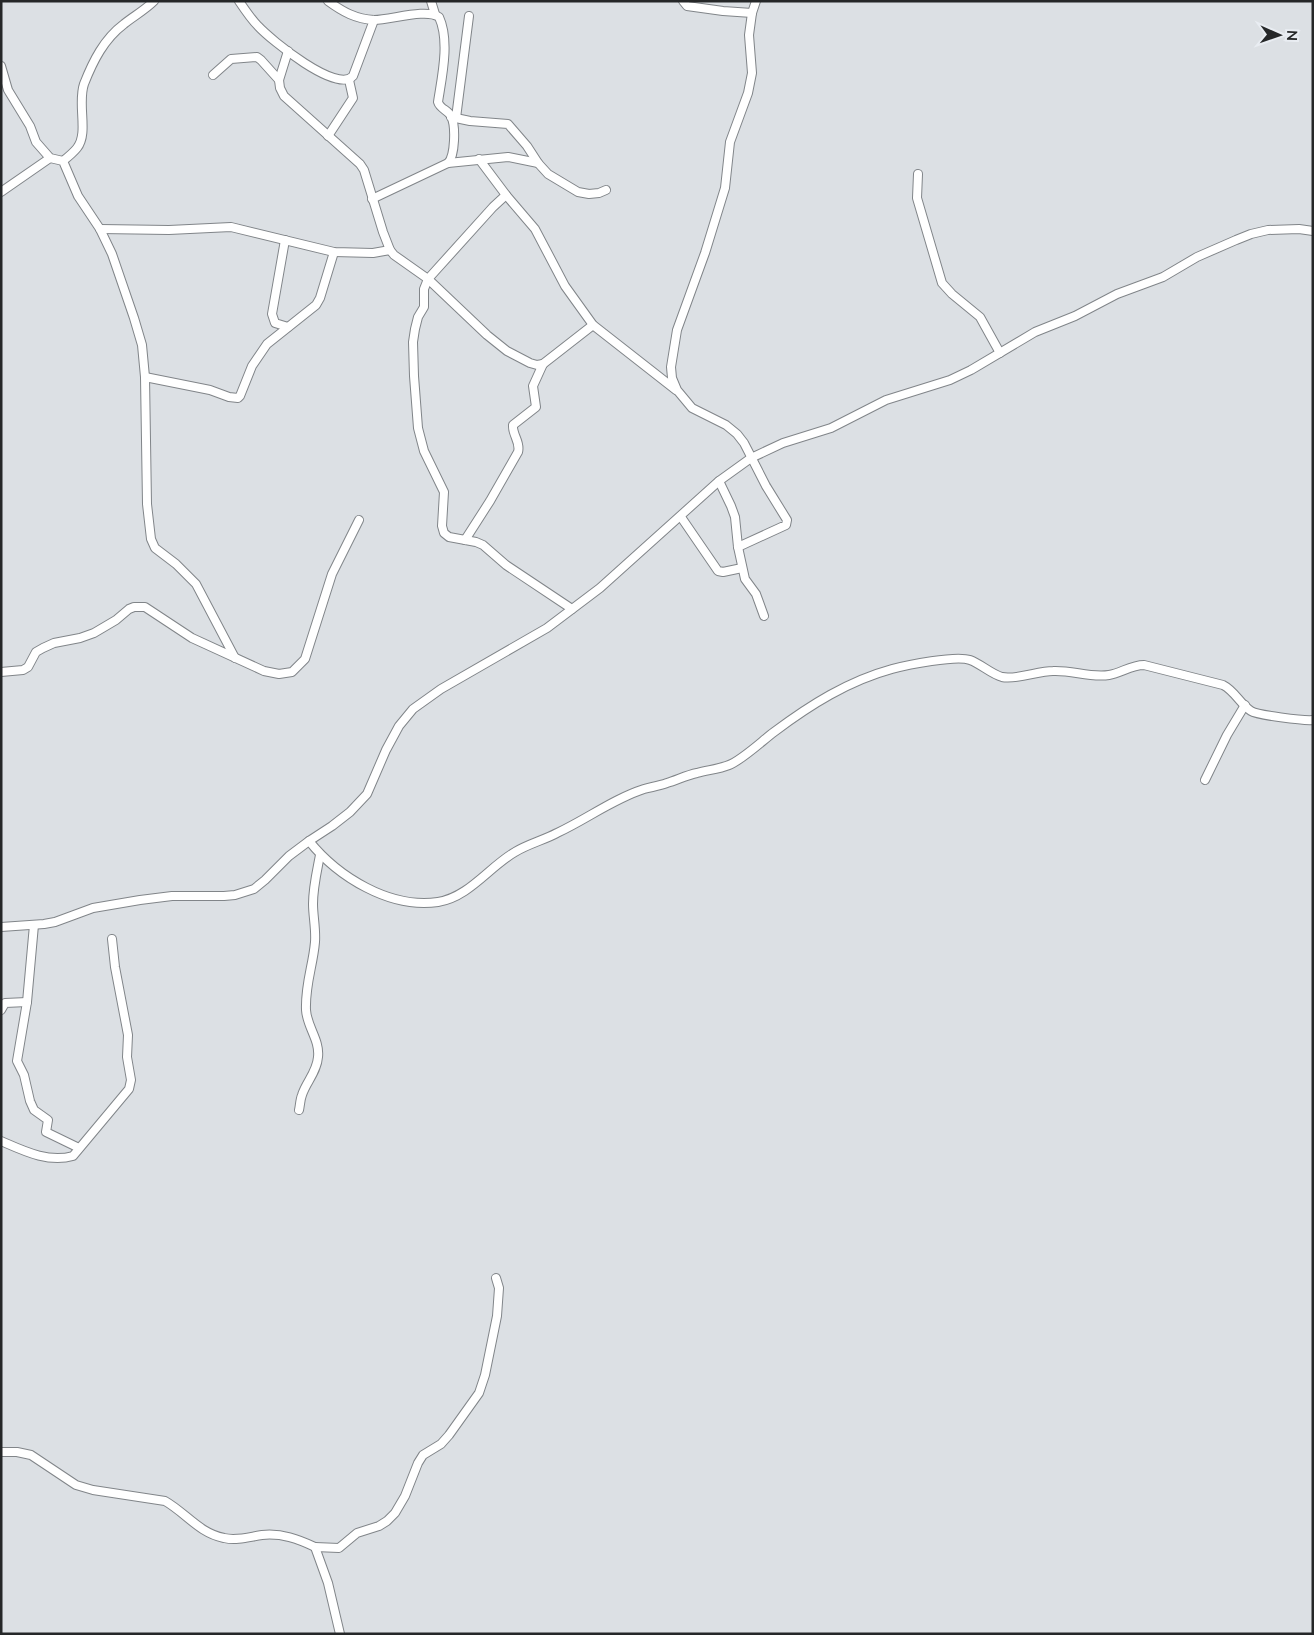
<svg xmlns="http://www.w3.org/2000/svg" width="1314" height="1635" viewBox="0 0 1314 1635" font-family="Lato,sans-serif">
	<rect width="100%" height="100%" fill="#dce0e4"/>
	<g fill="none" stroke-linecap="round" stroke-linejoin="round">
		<!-- street casing -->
		<g stroke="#818589" stroke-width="10">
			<g id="street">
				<path d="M239 1C245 10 251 19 258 26 271 40 337 94 353 76L374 20"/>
				<path d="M328 1C343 12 356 19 374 20 391 20 426 8 439 17 450 41 442 76 438 102 440 109 448 110 451 116 456 126 455 156 448 163"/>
				<polyline points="431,1 435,14"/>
				<polyline points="683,1 687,6 723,11 752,13"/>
				<polyline points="1,66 8,90 30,126 36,142 50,158 63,161 78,196 100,229 112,254 134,318 142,345 145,377 147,504 151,539 155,548 176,564 196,584 235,658"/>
				<polyline points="213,75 231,59 257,57 261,60 279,80 280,88 284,96 360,164 364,170 383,232 390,250 394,255 428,279 487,335 507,351 530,363 537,365 543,364 593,325"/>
				<polyline points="279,80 288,51"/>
				<polyline points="451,117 470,121 508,124 527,146 538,163"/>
				<polyline points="456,118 469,16"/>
				<polyline points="328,136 353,98 349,80"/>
				<polyline points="479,159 506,195 535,229 565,286 593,325 676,390"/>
				<path d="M63 161C68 157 73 153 77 148 89 133 77 104 84 84 93 61 104 39 124 24 134 16 145 10 154 1"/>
				<polyline points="918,174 917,198 942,283 952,294 980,317 1000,353"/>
				<polyline points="1,192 50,158"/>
				<polyline points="506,195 493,207 428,279 424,289 424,307 418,317 415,329 413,342 414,376 418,428 424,451 444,492 442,526 444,533 449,537 476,542 483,545 506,565 572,609"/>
				<polyline points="372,199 448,163 508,157 538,163 548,174 578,192 589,194 599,193 606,190"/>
				<polyline points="100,229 169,230 231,227 334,252 373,253 390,250"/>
				<polyline points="285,240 272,314 275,323 288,327"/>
				<polyline points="145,377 210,390 229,397 238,398 240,396 252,366 267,344 316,305 320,298 334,252"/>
				<polyline points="719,481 731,506 735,517 738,547 745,579 756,594 764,616"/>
				<polyline points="681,517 718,571 723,572 742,568"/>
				<path d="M465 540 490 501 518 452C521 442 512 435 513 425L536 407 533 386 543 364"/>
				<polyline points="738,547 786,525 787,520 766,486 744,443 737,434 726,425 692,408 677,390 672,378 671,367 677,330 705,253 725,188 730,142 748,93 752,73 749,35 752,13 756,1"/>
				<polyline points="1,672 23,670 28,667 36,652 43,648 54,643 80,638 94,633 116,620 129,609 134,607 145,607 192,638 264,671 279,674 292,672 305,659 332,574 359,520"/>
				<polyline points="1205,780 1227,735 1245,705"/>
				<path d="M309 841C338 877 390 909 438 902 469 897 489 867 515 852 528 844 544 840 557 833 587 819 613 799 644 789 651 787 659 786 667 783 677 780 687 775 697 773 708 770 719 769 729 765 742 760 762 741 774 732 810 705 848 681 892 669 907 665 956 655 970 660 981 664 991 674 1002 677 1017 680 1038 671 1053 671 1072 670 1090 678 1109 675 1121 673 1131 665 1144 665L1223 685C1235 691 1240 704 1251 711 1257 715 1304 721 1313 720"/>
				<polyline points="34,925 27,1002 17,1061 24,1075 30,1101 34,1110 48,1120 46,1132 79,1148"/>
				<polyline points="1,927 44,924 55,922 93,908 140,900 172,896 224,896 235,895 254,889 265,880 289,856 309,841 332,826 350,812 367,794 386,750 399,726 413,709 441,689 547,628 600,588 719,481 751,458 783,443 831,428 886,400 950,380 971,370 1035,332 1075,316 1117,294 1163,277 1197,257 1236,240 1251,234 1268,230 1299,229 1313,231"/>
				<polyline points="1,1010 5,1003 27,1002"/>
				<path d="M299 1110C300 1106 300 1100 302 1095 306 1082 317 1072 318 1057 320 1040 307 1027 306 1010 305 984 313 966 315 942 316 929 313 916 313 904 313 887 317 871 320 855"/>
				<path d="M1 1141C24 1151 48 1163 73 1156L129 1089 131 1080 127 1057 128 1035 115 967 112 939"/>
				<path d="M1 1452H17L31 1455 76 1485 93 1490 165 1501C186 1513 199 1533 224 1538 237 1541 249 1537 262 1535 282 1533 298 1539 315 1547L328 1583 340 1634"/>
				<polyline points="315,1547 339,1548 357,1533 379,1526 387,1521 395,1513 405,1496 418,1463 423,1455 441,1444 449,1435 479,1393 485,1375 497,1316 499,1288 496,1278"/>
			</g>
		</g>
		<!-- street -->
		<use href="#street" stroke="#fff" stroke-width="8"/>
	</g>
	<!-- border -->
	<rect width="1314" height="1635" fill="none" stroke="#252728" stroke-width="5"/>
	<!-- north arrow -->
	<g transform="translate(1279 35) rotate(92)" stroke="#e9edf2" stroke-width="4" paint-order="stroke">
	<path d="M0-4L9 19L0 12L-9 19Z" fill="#252728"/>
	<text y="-8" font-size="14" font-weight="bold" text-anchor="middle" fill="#252728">N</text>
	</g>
</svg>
